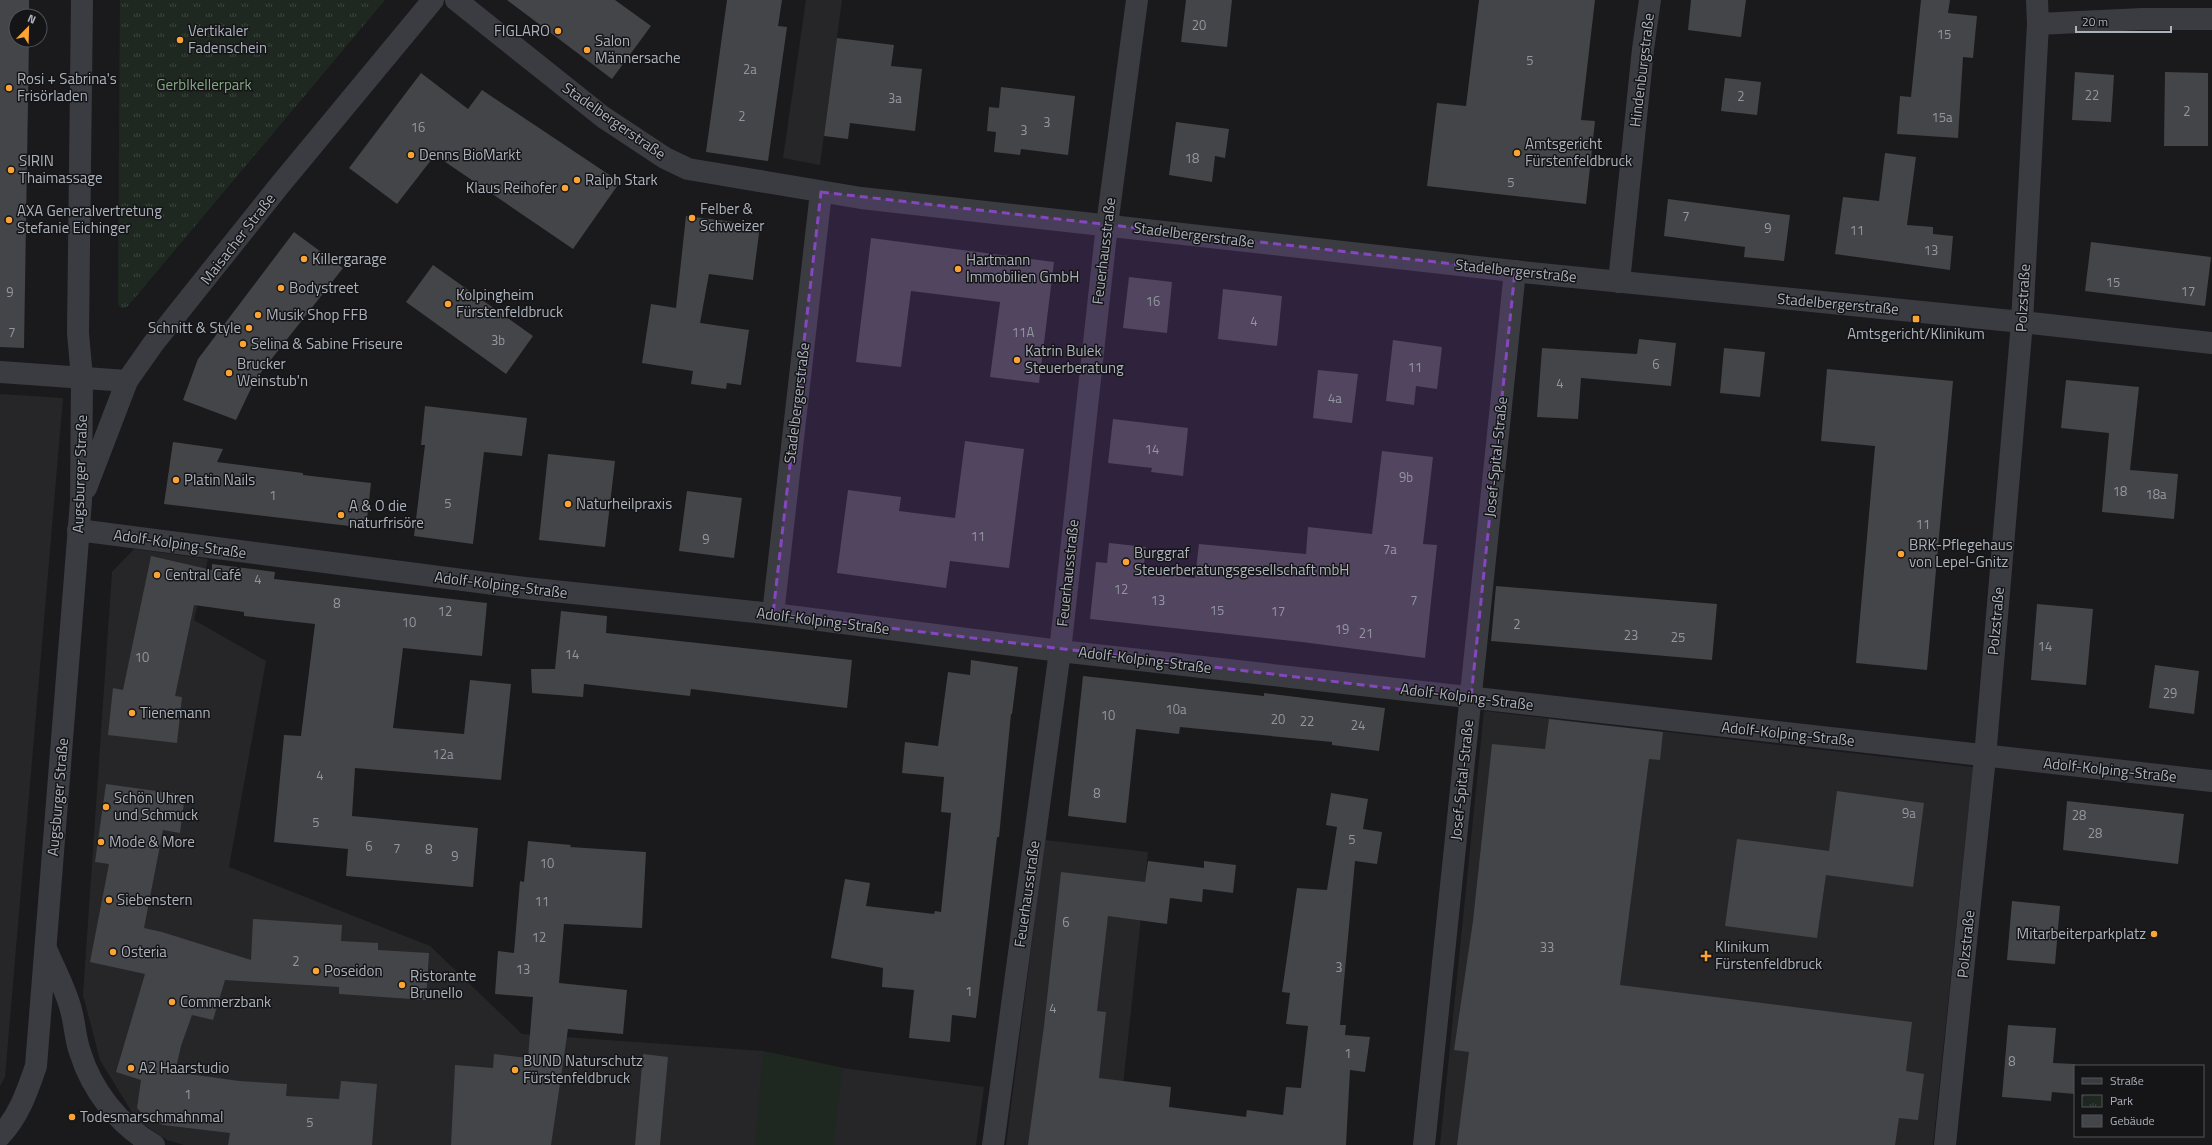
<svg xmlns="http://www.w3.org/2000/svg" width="2212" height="1145" viewBox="0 0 2212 1145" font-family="'Titillium Web',sans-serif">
	<defs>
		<pattern id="park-tufts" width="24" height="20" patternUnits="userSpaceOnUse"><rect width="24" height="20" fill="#1f2820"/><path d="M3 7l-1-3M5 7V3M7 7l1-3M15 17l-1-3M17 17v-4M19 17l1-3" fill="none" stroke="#3d453e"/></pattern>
	</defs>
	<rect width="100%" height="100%" fill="#1a1a1c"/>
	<!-- built -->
	<g fill="#262629">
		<polygon points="806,0 842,0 820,165 783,158"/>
		<polygon points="0,394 63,398 5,1077 0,1086"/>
		<polygon points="134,549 208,559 194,620 266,661 229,867 430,946 522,1034 763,1051 843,1068 984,1087 976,1145 184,1145 167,1140 136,1119 100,1060 83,995 112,572"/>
		<polygon points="1484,711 1973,767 1933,1145 1440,1145"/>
		<polygon points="1045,840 1148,852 1119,1123 1207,1145 1006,1145"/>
	</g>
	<!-- park -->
	<polygon fill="url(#park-tufts)" points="120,0 385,0 127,307 121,308 118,304"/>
	<!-- garden -->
	<polygon fill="#1f2820" points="763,1051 843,1068 833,1145 755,1145"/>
	<!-- building -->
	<g fill="#444549">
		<polygon points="0,0 29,0 29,16 16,16 16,40 29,40 24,348 0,347"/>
		<polygon points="507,0 615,0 651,26 612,79"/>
		<polygon points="727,0 782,0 778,26 787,27 768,161 706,152"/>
		<polygon points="1186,0 1232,0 1227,47 1181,42"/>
		<polygon points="1479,0 1595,0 1581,120 1595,121 1586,204 1427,186 1437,103 1466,106"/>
		<polygon points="1691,0 1746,0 1741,37 1688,30"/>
		<polygon points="1921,0 1950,0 1948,13 1977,16 1973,58 1963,57 1958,138 1897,134 1900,96 1911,97"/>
		<polygon points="837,38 894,45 891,66 922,69 915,131 850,123 848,139 824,136"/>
		<polygon points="2075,72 2114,75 2111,122 2072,120"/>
		<polygon points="2165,72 2208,73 2208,146 2164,146"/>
		<polygon points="421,73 468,109 482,90 620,182 573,249 435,155 397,204 349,168"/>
		<polygon points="1725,78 1761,82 1757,115 1721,111"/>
		<polygon points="1001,87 1075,96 1068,155 1021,149 1020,155 994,152 996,132 987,131 989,107 999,108"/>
		<polygon points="1176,122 1229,129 1225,158 1215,156 1212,182 1169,175"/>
		<polygon points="1885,153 1916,157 1907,225 1933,227 1933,234 1953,236 1950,270 1835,254 1843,197 1879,201"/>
		<polygon points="1668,199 1790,215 1784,261 1744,257 1745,247 1664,236"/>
		<polygon points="686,216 760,225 753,280 709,274 700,323 749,330 741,385 727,383 726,389 691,384 693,371 642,363 651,304 676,308"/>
		<polygon points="294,232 343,268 255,380 236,420 183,400 198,359"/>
		<polygon points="871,238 1054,262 1039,383 990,377 1000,302 911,291 901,367 856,362"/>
		<polygon points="2091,242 2211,257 2205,306 2085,291"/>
		<polygon points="433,265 533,336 506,374 406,302"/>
		<polygon points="1129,277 1172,282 1167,333 1123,328"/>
		<polygon points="1223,289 1282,296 1277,346 1218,339"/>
		<polygon points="1639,339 1676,343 1671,386 1581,378 1578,419 1537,417 1542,348 1637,354"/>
		<polygon points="1393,340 1442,347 1437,389 1416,386 1414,405 1386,401"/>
		<polygon points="1724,348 1765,352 1760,397 1720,393"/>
		<polygon points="1827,369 1953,381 1927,670 1856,663 1875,446 1821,441"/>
		<polygon points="1318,370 1358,374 1352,423 1313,418"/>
		<polygon points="2066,380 2139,387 2130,470 2178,474 2174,519 2102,512 2109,433 2061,428"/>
		<polygon points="425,406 527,418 522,456 484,452 473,544 414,536 425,445 421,445"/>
		<polygon points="1113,419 1188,428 1183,476 1151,472 1152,468 1108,463"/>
		<polygon points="965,441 1024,449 1009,568 950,561 946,588 837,573 848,490 901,497 899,511 955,518"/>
		<polygon points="173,442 223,449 217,462 303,473 303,475 371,483 366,528 164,504"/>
		<polygon points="1382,451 1433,457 1423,544 1437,545 1425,658 1302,642 1090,619 1096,562 1107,563 1109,543 1146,547 1143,572 1195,578 1199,544 1306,554 1308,527 1372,534"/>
		<polygon points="548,454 615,461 605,547 539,540"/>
		<polygon points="687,491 742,498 734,558 679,551"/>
		<polygon points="151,556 212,570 212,564 275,572 274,579 487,603 482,656 403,648 393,728 464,734 470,680 511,684 501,780 355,768 352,816 478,828 473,887 346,876 348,849 274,842 284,735 301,736 315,624 244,616 244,612 194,605 175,696 182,697 177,743 108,735 113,688 123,690"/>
		<polygon points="1496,586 1717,604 1712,660 1491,641"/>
		<polygon points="2037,604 2093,609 2086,685 2031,680"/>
		<polygon points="561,611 607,616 606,633 852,660 847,708 691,689 690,696 584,684 583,697 532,693 531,669 555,669"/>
		<polygon points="971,660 1018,667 1012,714 1011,714 999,837 997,837 976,1018 952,1015 950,1042 909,1038 914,990 882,987 883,968 831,958 845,879 870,883 866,906 934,914 935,911 941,912 951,813 941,812 944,777 902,773 905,742 938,746 948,672 970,675"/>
		<polygon points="2155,665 2199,671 2194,714 2149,708"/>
		<polygon points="1083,676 1264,696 1264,693 1385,708 1379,751 1332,745 1332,742 1180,727 1179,734 1136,729 1126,823 1068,816"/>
		<polygon points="1549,719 1663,732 1660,760 1649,759 1620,985 1912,1022 1906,1071 1924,1074 1918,1120 1899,1118 1895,1145 1457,1145 1469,1052 1454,1050 1473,921 1492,744 1545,749"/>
		<polygon points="106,784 185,795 180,833 163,830 144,928 162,932 251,960 253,919 342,925 341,941 378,943 378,950 429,953 426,1000 339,994 339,987 225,980 213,1020 192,1015 181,1046 175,1072 239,1081 287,1084 286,1096 339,1099 341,1081 377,1084 372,1145 228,1145 230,1133 163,1125 144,1116 137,1108 141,1080 116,1072 145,974 90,962 109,864 95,862"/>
		<polygon points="1837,791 1924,803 1913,887 1826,875 1817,938 1725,926 1737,839 1829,851"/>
		<polygon points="1331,793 1368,799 1363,829 1382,832 1377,864 1355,861 1340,1025 1346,1025 1345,1035 1370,1037 1365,1072 1350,1070 1346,1145 1028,1145 1044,1026 1061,872 1145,882 1148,861 1204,868 1204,861 1236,865 1233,893 1203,889 1202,902 1170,898 1167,924 1108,916 1097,1011 1106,1012 1099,1078 1171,1087 1169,1107 1246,1117 1247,1110 1283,1115 1286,1087 1301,1088 1308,1026 1286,1024 1290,993 1282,992 1297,888 1327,890 1337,827 1326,825"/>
		<polygon points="2067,801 2184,814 2178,864 2063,850"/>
		<polygon points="528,841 571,845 570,847 646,852 642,928 564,924 559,983 627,990 623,1034 568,1029 551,1145 451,1145 455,1065 493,1068 494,1054 528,1058 533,997 495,994 498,951 514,953 520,881 524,882"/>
		<polygon points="2012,901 2060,906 2055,964 2007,960"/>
		<polygon points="2008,1025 2056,1028 2053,1063 2075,1064 2075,1094 2052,1092 2051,1101 2002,1097"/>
		<polygon points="643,1054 668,1057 660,1145 635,1145"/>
	</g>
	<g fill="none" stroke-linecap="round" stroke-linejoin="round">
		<!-- minor -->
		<g stroke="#3a3c41" stroke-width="22">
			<polyline points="456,0 603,117 665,158 688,169 861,198 1522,272 2022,322 2212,343"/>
			<polyline points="2038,24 2142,19 2212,19"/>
			<polyline points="1619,282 1643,49 1650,0"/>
			<polyline points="0,372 127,381"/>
			<polyline points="86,488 127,381 153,344 279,186 433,0"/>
			<polyline points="78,530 525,588 773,614 1060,651 2212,781"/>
			<polyline points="773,614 821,192"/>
			<path d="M47 951C55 970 66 990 71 1010 75 1024 75 1038 80 1052 92 1091 119 1125 154 1145"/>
			<path d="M0 1136C19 1116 27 1092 36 1066L81 501 82 378 78 333 82 0"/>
			<polyline points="993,1145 1060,651 1107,225 1137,0"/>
			<polyline points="1424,1145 1515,271"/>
			<polyline points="1945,1145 1985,757 2022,322 2038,24 2037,0"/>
		</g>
	</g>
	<!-- marked area -->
	<path fill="#8547be" fill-opacity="0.2" stroke="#8547be" stroke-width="3" stroke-dasharray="8 5" stroke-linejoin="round" d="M821 192 1515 271 1471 698 773 614Z"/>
	<!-- markers -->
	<g fill="#fba433" stroke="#151517" stroke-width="1.5">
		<circle cx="558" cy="31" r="4"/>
		<circle cx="180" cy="40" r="4"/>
		<circle cx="587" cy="50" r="4"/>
		<circle cx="9" cy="88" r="4"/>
		<circle cx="1517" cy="153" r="4"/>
		<circle cx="411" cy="155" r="4"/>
		<circle cx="11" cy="170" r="4"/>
		<circle cx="577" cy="180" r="4"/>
		<circle cx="565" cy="188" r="4"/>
		<circle cx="692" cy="218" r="4"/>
		<circle cx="9" cy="220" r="4"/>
		<circle cx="304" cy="259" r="4"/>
		<circle cx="958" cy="269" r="4"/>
		<circle cx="281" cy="288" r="4"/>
		<circle cx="448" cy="304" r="4"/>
		<circle cx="258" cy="315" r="4"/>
		<rect x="1912" y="315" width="8" height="8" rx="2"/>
		<circle cx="249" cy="328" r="4"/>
		<circle cx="243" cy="344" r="4"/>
		<circle cx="1017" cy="360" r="4"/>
		<circle cx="229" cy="373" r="4"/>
		<circle cx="176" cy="480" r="4"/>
		<circle cx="568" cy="504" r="4"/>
		<circle cx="341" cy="515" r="4"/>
		<circle cx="1901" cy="554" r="4"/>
		<circle cx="1126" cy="562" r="4"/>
		<circle cx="157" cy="575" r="4"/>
		<circle cx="132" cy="713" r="4"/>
		<circle cx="106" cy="807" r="4"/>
		<circle cx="101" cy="842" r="4"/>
		<circle cx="109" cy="900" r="4"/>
		<circle cx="2154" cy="934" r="4"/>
		<circle cx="113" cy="952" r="4"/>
		<path d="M1704 950h4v4h4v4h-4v4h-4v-4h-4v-4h4z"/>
		<circle cx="316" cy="971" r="4"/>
		<circle cx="402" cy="985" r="4"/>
		<circle cx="172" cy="1002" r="4"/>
		<circle cx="131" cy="1068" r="4"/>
		<circle cx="515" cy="1070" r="4"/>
		<circle cx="72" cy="1117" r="4"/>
	</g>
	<g text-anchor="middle" stroke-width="3" stroke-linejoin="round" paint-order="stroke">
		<!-- number labels -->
		<g font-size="13" fill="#92979f">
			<text x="1199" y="30">20</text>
			<text x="1944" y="39">15</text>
			<text x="1530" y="65">5</text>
			<text x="750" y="74">2a</text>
			<text x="2092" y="100">22</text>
			<text x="1741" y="101">2</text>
			<text x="895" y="103">3a</text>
			<text x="2187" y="116">2</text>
			<text x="742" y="121">2</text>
			<text x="1942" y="122">15a</text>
			<text x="1047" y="127">3</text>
			<text x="418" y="132">16</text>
			<text x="1024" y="135">3</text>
			<text x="1192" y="163">18</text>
			<text x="1511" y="187">5</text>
			<text x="1686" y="221">7</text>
			<text x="1768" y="233">9</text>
			<text x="1857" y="235">11</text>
			<text x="1931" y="255">13</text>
			<text x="2113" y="287">15</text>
			<text x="2188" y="296">17</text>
			<text x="10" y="297">9</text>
			<text x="1153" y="306">16</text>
			<text x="1254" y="326">4</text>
			<text x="12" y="337">7</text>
			<text x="1023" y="337">11A</text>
			<text x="498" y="345">3b</text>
			<text x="1656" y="369">6</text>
			<text x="1415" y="372">11</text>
			<text x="1560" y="388">4</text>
			<text x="1335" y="403">4a</text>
			<text x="1152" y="454">14</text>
			<text x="1406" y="482">9b</text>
			<text x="2120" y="496">18</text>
			<text x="2156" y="499">18a</text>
			<text x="273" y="500">1</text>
			<text x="448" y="508">5</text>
			<text x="1923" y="529">11</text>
			<text x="978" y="541">11</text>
			<text x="706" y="544">9</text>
			<text x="1390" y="554">7a</text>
			<text x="258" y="584">4</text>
			<text x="1121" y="594">12</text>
			<text x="1158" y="605">13</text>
			<text x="1414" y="605">7</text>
			<text x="337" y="608">8</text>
			<text x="1217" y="615">15</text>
			<text x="445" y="616">12</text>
			<text x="1278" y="616">17</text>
			<text x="409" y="627">10</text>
			<text x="1517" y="629">2</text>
			<text x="1342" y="634">19</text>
			<text x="1366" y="638">21</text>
			<text x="1631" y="640">23</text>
			<text x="1678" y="642">25</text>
			<text x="2045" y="651">14</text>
			<text x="572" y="659">14</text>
			<text x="142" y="662">10</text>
			<text x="2170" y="698">29</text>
			<text x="1176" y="714">10a</text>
			<text x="1108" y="720">10</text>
			<text x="1278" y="724">20</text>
			<text x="1307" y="726">22</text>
			<text x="1358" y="730">24</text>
			<text x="443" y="759">12a</text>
			<text x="320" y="780">4</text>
			<text x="1097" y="798">8</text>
			<text x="1909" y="818">9a</text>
			<text x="2079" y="820">28</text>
			<text x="316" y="827">5</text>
			<text x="2095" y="838">28</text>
			<text x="1352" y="844">5</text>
			<text x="369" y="851">6</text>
			<text x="397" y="853">7</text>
			<text x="429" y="854">8</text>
			<text x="455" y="861">9</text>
			<text x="547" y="868">10</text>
			<text x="542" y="906">11</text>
			<text x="1066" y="927">6</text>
			<text x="539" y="942">12</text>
			<text x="1547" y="952">33</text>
			<text x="296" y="966">2</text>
			<text x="1339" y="972">3</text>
			<text x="523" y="974">13</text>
			<text x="969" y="996">1</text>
			<text x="1053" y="1013">4</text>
			<text x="1348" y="1058">1</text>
			<text x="2012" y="1066">8</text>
			<text x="188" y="1099">1</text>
			<text x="310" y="1127">5</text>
		</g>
		<!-- poi labels -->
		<g font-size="15" fill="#acb2bc" stroke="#151517" text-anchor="start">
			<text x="188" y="36">Vertikaler<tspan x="188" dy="17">Fadenschein</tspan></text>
			<text x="550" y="36" text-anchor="end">FIGLARO</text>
			<text x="595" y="46">Salon<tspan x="595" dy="17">Männersache</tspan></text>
			<text x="17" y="84">Rosi + Sabrina's<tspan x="17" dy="17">Frisörladen</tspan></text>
			<text x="1525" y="149">Amtsgericht<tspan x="1525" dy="17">Fürstenfeldbruck</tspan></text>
			<text x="419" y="160">Denns BioMarkt</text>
			<text x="19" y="166">SIRIN<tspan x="19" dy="17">Thaimassage</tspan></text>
			<text x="585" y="185">Ralph Stark</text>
			<text x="557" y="193" text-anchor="end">Klaus Reihofer</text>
			<text x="700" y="214">Felber &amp;<tspan x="700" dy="17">Schweizer</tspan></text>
			<text x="17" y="216">AXA Generalvertretung<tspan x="17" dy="17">Stefanie Eichinger</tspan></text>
			<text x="312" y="264">Killergarage</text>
			<text x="966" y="265">Hartmann<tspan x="966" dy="17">Immobilien GmbH</tspan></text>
			<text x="289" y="293">Bodystreet</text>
			<text x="456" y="300">Kolpingheim<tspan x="456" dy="17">Fürstenfeldbruck</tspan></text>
			<text x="266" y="320">Musik Shop FFB</text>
			<text x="241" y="333" text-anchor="end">Schnitt &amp; Style</text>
			<text x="1916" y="339" text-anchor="middle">Amtsgericht/Klinikum</text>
			<text x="251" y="349">Selina &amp; Sabine Friseure</text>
			<text x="1025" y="356">Katrin Bulek<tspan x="1025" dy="17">Steuerberatung</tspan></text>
			<text x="237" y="369">Brucker<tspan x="237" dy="17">Weinstub'n</tspan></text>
			<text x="184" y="485">Platin Nails</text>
			<text x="576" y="509">Naturheilpraxis</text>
			<text x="349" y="511">A &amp; O die<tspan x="349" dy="17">naturfrisöre</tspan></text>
			<text x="1909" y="550">BRK-Pflegehaus<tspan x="1909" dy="17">von Lepel-Gnitz</tspan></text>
			<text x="1134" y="558">Burggraf<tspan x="1134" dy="17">Steuerberatungsgesellschaft mbH</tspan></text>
			<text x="165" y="580">Central Café</text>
			<text x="140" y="718">Tienemann</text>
			<text x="114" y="803">Schön Uhren<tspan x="114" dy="17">und Schmuck</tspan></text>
			<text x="109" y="847">Mode &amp; More</text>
			<text x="117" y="905">Siebenstern</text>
			<text x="2146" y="939" text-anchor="end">Mitarbeiterparkplatz</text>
			<text x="1715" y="952">Klinikum<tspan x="1715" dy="17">Fürstenfeldbruck</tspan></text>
			<text x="121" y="957">Osteria</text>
			<text x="324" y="976">Poseidon</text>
			<text x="410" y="981">Ristorante<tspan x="410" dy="17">Brunello</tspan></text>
			<text x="180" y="1007">Commerzbank</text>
			<text x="523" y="1066">BUND Naturschutz<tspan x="523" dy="17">Fürstenfeldbruck</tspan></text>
			<text x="139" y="1073">A2 Haarstudio</text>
			<text x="80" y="1122">Todesmarschmahnmal</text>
		</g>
		<!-- street labels -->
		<g font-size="15" fill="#acb2bc" stroke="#151517">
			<text transform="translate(1642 70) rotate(-83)" y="5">Hindenburgstraße</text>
			<text transform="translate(614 121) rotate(35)" y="5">Stadelbergerstraße</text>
			<text transform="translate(1194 235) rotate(7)" y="5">Stadelbergerstraße</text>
			<text transform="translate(238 239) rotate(-52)" y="5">Maisacher Straße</text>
			<text transform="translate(1104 251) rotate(-83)" y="5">Feuerhausstraße</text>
			<text transform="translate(1516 271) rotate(6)" y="5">Stadelbergerstraße</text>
			<text transform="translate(2023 298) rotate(-87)" y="5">Polzstraße</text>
			<text transform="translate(1838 304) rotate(5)" y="5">Stadelbergerstraße</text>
			<text transform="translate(797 403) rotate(-83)" y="5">Stadelbergerstraße</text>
			<text transform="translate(1496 457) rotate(-84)" y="5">Josef-Spital-Straße</text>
			<text transform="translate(80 474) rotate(-88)" y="5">Augsburger Straße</text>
			<text transform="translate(180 544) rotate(8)" y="5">Adolf-Kolping-Straße</text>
			<text transform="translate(1068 573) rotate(-84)" y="5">Feuerhausstraße</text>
			<text transform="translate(501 585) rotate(7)" y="5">Adolf-Kolping-Straße</text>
			<text transform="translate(823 621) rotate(7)" y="5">Adolf-Kolping-Straße</text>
			<text transform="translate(1996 621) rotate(-85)" y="5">Polzstraße</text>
			<text transform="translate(1145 660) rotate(7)" y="5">Adolf-Kolping-Straße</text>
			<text transform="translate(1467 697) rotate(7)" y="5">Adolf-Kolping-Straße</text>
			<text transform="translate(1788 734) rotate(6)" y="5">Adolf-Kolping-Straße</text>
			<text transform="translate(2110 770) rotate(6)" y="5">Adolf-Kolping-Straße</text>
			<text transform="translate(1462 780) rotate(-84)" y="5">Josef-Spital-Straße</text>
			<text transform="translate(58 797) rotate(-85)" y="5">Augsburger Straße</text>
			<text transform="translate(1027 894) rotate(-82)" y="5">Feuerhausstraße</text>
			<text transform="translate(1966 944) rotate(-84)" y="5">Polzstraße</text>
		</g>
		<!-- park labels -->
		<g font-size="15" fill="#83a882" stroke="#151517">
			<text x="204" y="90">Gerblkellerpark</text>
		</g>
	</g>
	<!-- legend -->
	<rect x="2074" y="1065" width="130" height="72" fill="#151517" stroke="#515459"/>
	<rect x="2082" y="1078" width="20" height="6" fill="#3a3c41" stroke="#515459"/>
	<text x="2110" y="1085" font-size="12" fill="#acb2bc">Straße</text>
	<rect x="2082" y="1095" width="20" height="12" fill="url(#park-tufts)" stroke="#515459"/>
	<text x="2110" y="1105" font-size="12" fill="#acb2bc">Park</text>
	<rect x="2082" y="1115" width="20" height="12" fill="#444549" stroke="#515459"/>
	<text x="2110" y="1125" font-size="12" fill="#acb2bc">Gebäude</text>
	<!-- north arrow -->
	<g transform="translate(28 28) rotate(23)"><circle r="19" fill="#151517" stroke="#515459"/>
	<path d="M0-3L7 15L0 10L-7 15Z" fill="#fba433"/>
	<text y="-6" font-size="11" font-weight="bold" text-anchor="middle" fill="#acb2bc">N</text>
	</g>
	<!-- scale -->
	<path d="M2076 26v6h95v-6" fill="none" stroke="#acb2bc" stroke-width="2"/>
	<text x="2082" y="26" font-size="12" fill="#acb2bc" stroke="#151517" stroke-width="3" paint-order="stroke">20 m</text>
</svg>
